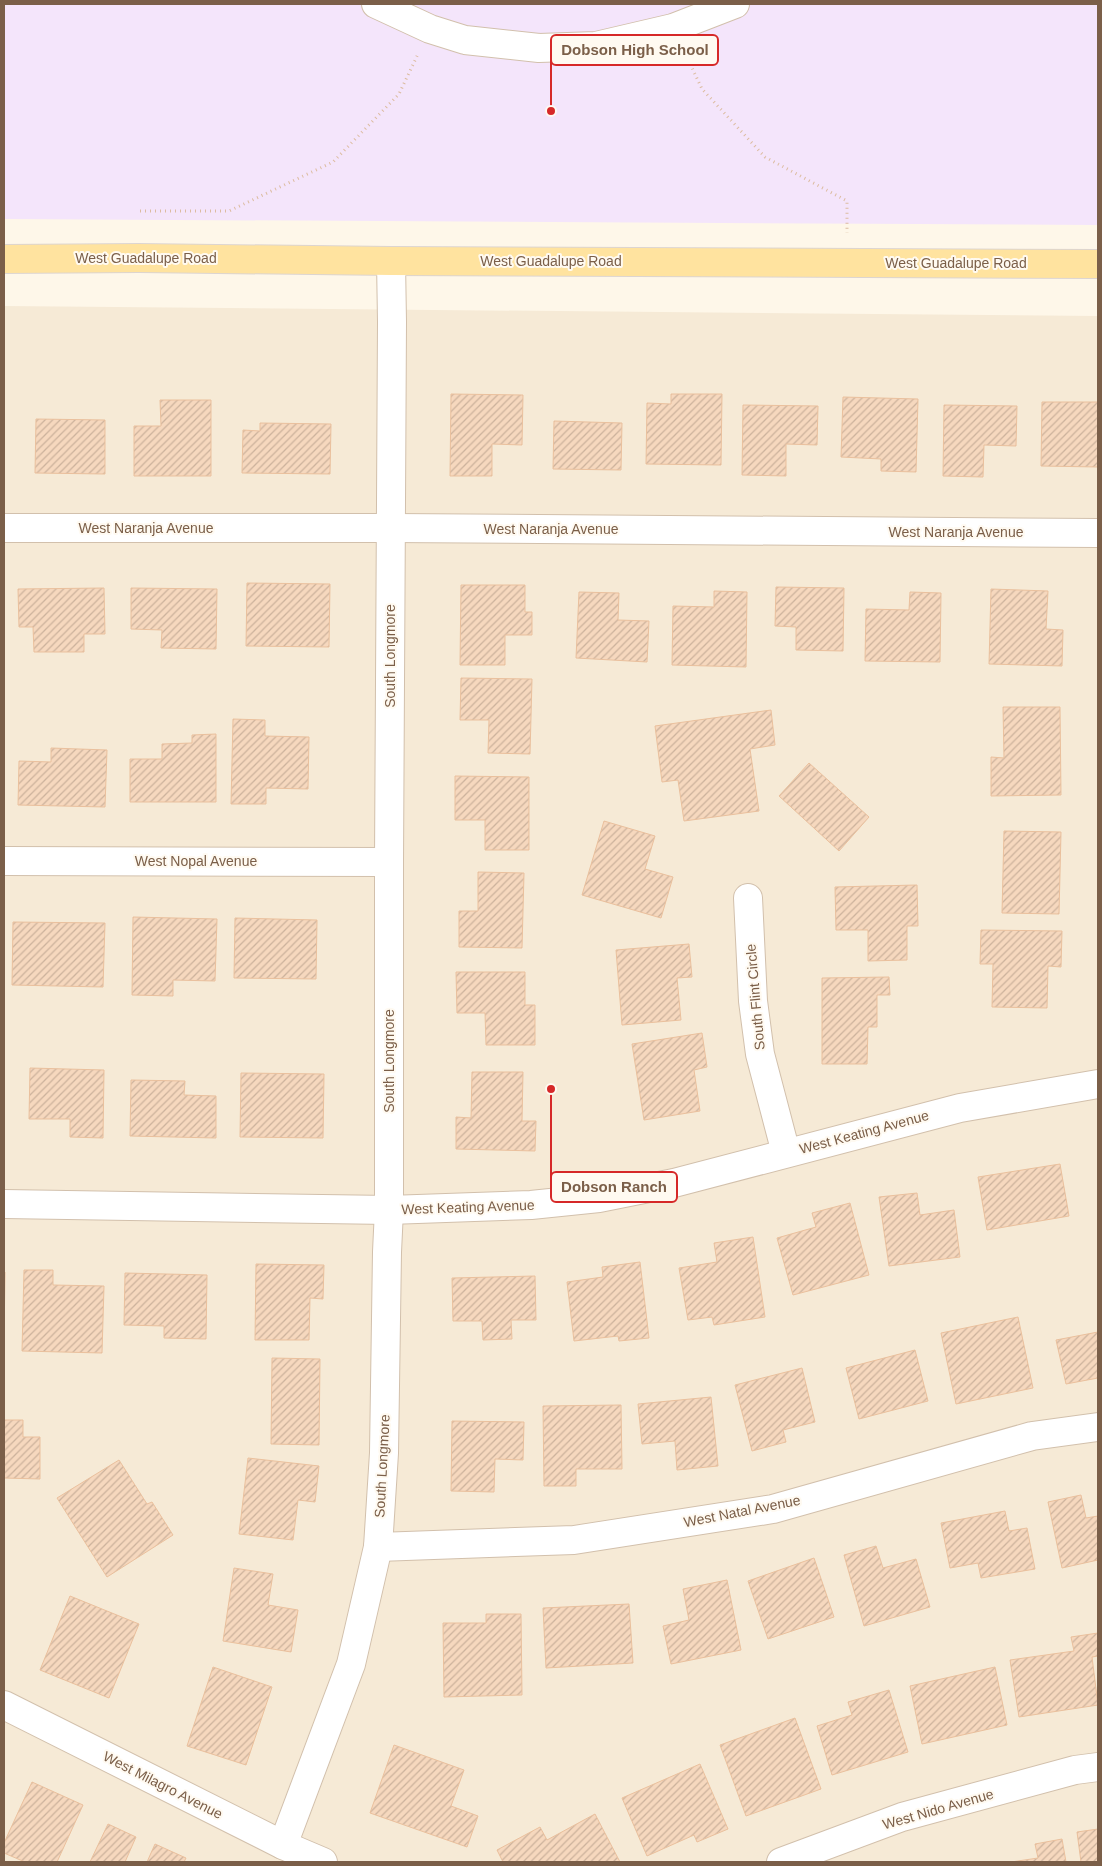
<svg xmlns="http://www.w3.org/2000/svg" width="1102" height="1866" viewBox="0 0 1102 1866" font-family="Arial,sans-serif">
	<defs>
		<pattern id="building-hatch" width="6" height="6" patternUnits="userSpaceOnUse" patternTransform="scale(1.25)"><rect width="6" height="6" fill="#f6d8be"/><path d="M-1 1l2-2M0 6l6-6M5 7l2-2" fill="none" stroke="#ccb29c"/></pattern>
	</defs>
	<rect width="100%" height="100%" fill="#fef7e9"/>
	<!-- residential -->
	<polygon fill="#f6ead6" points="4,306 1098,316 1098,1862 4,1862"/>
	<!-- education -->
	<polygon fill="#f4e5fb" points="4,4 1098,4 1098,225 4,219"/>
	<!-- building -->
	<g fill="url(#building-hatch)" stroke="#eac09d">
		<polygon points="451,394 523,395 522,445 492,444 492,476 450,476"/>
		<polygon points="671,394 722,394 721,465 646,464 647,403 671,404"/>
		<polygon points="843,397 918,399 916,472 881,471 881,459 841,457"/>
		<polygon points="160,400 211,400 211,476 134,476 134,426 161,426"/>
		<polygon points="1042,402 1098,402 1098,467 1041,466"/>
		<polygon points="743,405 818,406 817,445 786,444 786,476 742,475"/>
		<polygon points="944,405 1017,406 1016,446 984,445 983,477 943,476"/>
		<polygon points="36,419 105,420 105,474 35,473"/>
		<polygon points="554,421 622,423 621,470 553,469"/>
		<polygon points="260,423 331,424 330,474 242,473 243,430 260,431"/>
		<polygon points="247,583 330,584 329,647 246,646"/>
		<polygon points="461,585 525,585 525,612 532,612 532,635 505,635 505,665 460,665"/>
		<polygon points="776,587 844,588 843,651 796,650 796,627 775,626"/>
		<polygon points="104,588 105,634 84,634 84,652 34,652 33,627 19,627 18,589"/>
		<polygon points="131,588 217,589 216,649 161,648 162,630 131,629"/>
		<polygon points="991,589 1048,591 1046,629 1063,630 1062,666 989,664"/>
		<polygon points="714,591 747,592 746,667 672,665 673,606 714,607"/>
		<polygon points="579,592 619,593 618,620 649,621 647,662 576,658"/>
		<polygon points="910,592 941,593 940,662 865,661 866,609 909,610"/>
		<polygon points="461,678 532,679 530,754 488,753 489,720 460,720"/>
		<polygon points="1003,707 1060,707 1061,795 991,796 991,757 1004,758"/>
		<polygon points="771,710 775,745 750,749 759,811 684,821 678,780 662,782 655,726"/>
		<polygon points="233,719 265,720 265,736 309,737 308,789 266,788 266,804 231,804"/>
		<polygon points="216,734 216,802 130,802 130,759 162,759 162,744 192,743 192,735"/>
		<polygon points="51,748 107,750 105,807 18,805 19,761 51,762"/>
		<polygon points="809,763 869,817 839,851 779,796"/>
		<polygon points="455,776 529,777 529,850 485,850 485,820 455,820"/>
		<polygon points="604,821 655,836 645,869 673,877 661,918 582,895"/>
		<polygon points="1004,831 1061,832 1059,914 1002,913"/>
		<polygon points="478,872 524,873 522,948 459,947 459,911 478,911"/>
		<polygon points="917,885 918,926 907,926 907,960 868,961 868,930 836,930 835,887"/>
		<polygon points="133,917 217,919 215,981 173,980 173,996 132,995"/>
		<polygon points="235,918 317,920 316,979 234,978"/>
		<polygon points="13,922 105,923 103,987 12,985"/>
		<polygon points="981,930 1062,931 1061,967 1048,966 1047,1008 992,1007 993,964 980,964"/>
		<polygon points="689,944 692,977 677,978 681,1020 622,1025 616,950"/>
		<polygon points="456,972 525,972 525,1005 535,1005 535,1045 486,1045 485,1013 457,1013"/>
		<polygon points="889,977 890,995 877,995 877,1027 868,1027 867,1064 822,1064 822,978"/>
		<polygon points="702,1033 707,1067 694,1070 700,1111 644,1120 632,1044"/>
		<polygon points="30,1068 104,1070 103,1138 70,1137 70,1119 29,1119"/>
		<polygon points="472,1072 523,1072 522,1121 536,1121 535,1151 456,1149 456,1117 471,1118"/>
		<polygon points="241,1073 324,1074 323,1138 240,1137"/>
		<polygon points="131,1080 185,1081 184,1095 216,1096 216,1138 130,1136"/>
		<polygon points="1060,1164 1069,1216 987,1230 978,1177"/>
		<polygon points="917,1193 920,1215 954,1210 960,1257 889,1266 879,1197"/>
		<polygon points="850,1203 869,1275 793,1295 777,1238 816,1227 812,1213"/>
		<polygon points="753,1237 765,1317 714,1325 712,1317 688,1320 679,1268 717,1262 714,1243"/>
		<polygon points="640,1262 649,1338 619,1341 618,1336 574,1341 567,1282 603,1277 602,1267"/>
		<polygon points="256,1264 324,1265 323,1299 310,1298 309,1340 255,1340"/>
		<polygon points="24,1270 53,1270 53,1285 104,1286 102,1353 22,1351"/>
		<polygon points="4,1272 5,1272 4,1340"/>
		<polygon points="125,1273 207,1275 206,1339 164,1338 164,1326 124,1325"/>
		<polygon points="535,1276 536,1320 511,1320 512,1339 483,1340 482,1321 453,1321 452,1278"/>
		<polygon points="1018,1317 1033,1388 956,1404 941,1333"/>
		<polygon points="1098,1332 1098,1378 1066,1384 1056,1340"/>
		<polygon points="915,1350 928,1401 859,1419 846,1368"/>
		<polygon points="272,1358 320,1359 319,1445 271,1444"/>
		<polygon points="802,1368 815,1422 783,1430 786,1442 752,1451 735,1385"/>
		<polygon points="711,1397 718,1466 677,1470 675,1441 642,1444 638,1404"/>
		<polygon points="621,1405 622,1469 576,1469 576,1486 544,1486 543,1406"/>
		<polygon points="4,1420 23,1420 23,1437 40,1437 40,1479 4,1478"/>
		<polygon points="452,1421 524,1422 523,1460 495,1459 494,1492 451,1491"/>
		<polygon points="248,1458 319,1466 315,1502 298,1500 293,1540 239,1534"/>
		<polygon points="119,1460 147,1504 152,1502 173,1535 107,1577 57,1498"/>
		<polygon points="1081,1495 1086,1518 1098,1516 1098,1560 1062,1568 1048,1502"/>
		<polygon points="1005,1511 1009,1531 1027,1528 1035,1569 981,1578 978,1563 950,1568 941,1523"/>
		<polygon points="876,1546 883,1568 916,1559 930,1607 864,1626 844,1555"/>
		<polygon points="814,1558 834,1617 768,1639 748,1581"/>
		<polygon points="234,1568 273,1574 268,1605 298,1610 291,1652 223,1641"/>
		<polygon points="727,1580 741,1650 671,1664 663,1626 689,1620 683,1589"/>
		<polygon points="70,1596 139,1624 109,1698 40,1670"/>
		<polygon points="629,1604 633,1663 546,1668 543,1608"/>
		<polygon points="486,1614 521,1614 522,1695 444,1697 443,1623 486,1623"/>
		<polygon points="1098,1633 1098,1656 1092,1657 1098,1705 1019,1717 1010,1660 1074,1651 1071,1637"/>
		<polygon points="213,1667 272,1687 246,1765 187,1746"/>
		<polygon points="995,1667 1007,1725 922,1744 910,1686"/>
		<polygon points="889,1690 908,1752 832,1775 817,1726 852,1715 848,1702"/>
		<polygon points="795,1718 821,1789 746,1816 720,1745"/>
		<polygon points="394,1745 464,1770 451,1806 478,1816 467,1847 370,1813"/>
		<polygon points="700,1764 728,1829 697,1842 694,1835 647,1856 622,1798"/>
		<polygon points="32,1782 83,1805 57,1862 25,1862 4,1853 4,1843"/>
		<polygon points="595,1814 620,1862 503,1862 497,1850 540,1827 547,1840"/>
		<polygon points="108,1824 136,1837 125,1862 90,1862"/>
		<polygon points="1098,1829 1098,1862 1081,1862 1077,1832"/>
		<polygon points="1062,1839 1066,1862 1011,1862 1038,1858 1035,1844"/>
		<polygon points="155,1844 186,1858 184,1862 147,1862"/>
	</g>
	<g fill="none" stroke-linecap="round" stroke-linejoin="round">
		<!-- minor casing -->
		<g stroke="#d2c0ac" stroke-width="30">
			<g id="minor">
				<polyline points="376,4 430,29 465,40 539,48 596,46 673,28 735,4"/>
				<polyline points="4,528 391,528 1098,533"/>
				<polyline points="4,861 389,862"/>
				<polyline points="748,898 753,1001 760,1054 786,1153"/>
				<polyline points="4,1204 389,1210 531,1205 599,1198 674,1183 960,1108 1098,1084"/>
				<polyline points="378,1547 574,1540 773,1509 1032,1436 1098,1427"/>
				<polyline points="4,1705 283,1845 323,1862"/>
				<polyline points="283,1845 351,1664 378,1547 384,1453 387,1252 389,1210 389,862 392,322 391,261"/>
				<polyline points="781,1862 902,1817 1075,1770 1098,1767"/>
			</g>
		</g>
		<!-- major casing -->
		<g stroke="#ddd5d0" stroke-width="30">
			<polyline id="major" points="4,259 139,258 391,261 1098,264"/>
		</g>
		<!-- path -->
		<g stroke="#dcbca0" stroke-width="3" stroke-dasharray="1 4" stroke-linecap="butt">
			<polyline points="686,55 702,89 765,157 847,201 847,233"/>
			<polyline points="140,211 229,211 333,162 399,94 418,54"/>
		</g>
		<!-- minor -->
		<use href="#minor" stroke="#fff" stroke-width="28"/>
		<!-- major -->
		<use href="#major" stroke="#ffe39f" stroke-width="28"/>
	</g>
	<g text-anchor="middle" stroke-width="4" stroke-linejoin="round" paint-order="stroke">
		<!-- street labels -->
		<g font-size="14" fill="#7b5f49" stroke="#fffaf1">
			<text x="146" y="263">West Guadalupe Road</text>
			<text x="551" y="266">West Guadalupe Road</text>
			<text x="956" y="268">West Guadalupe Road</text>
			<text x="146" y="533">West Naranja Avenue</text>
			<text x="551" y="534">West Naranja Avenue</text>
			<text x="956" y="537">West Naranja Avenue</text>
			<text transform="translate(390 656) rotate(-90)" y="5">South Longmore</text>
			<text x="196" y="866">West Nopal Avenue</text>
			<text transform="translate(755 997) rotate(-95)" y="5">South Flint Circle</text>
			<text transform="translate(389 1061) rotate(-90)" y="5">South Longmore</text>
			<text transform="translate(864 1132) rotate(-15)" y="5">West Keating Avenue</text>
			<text transform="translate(468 1207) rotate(-2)" y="5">West Keating Avenue</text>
			<text transform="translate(382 1466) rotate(-87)" y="5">South Longmore</text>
			<text transform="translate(742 1511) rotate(-11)" y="5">West Natal Avenue</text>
			<text transform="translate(163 1785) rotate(27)" y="5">West Milagro Avenue</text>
			<text transform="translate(938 1809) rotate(-16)" y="5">West Nido Avenue</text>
		</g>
	</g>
	<!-- callouts -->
	<path fill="none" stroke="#d62828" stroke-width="2" d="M551 111L551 50M551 1089L551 1187"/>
	<g fill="#d62828" stroke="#fffaf1" stroke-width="2">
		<circle cx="551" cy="111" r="5"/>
		<circle cx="551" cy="1089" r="5"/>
	</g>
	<g fill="#fffaf1" stroke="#d62828" stroke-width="2">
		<rect x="551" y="35" width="167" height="30" rx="5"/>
		<rect x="551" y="1172" width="126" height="30" rx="5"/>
	</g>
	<g font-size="15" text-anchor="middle" font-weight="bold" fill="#7b5f49">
		<text x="635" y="55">Dobson High School</text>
		<text x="614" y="1192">Dobson Ranch</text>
	</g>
	<!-- border -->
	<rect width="1102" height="1866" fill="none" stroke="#7b5f49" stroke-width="10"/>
</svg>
